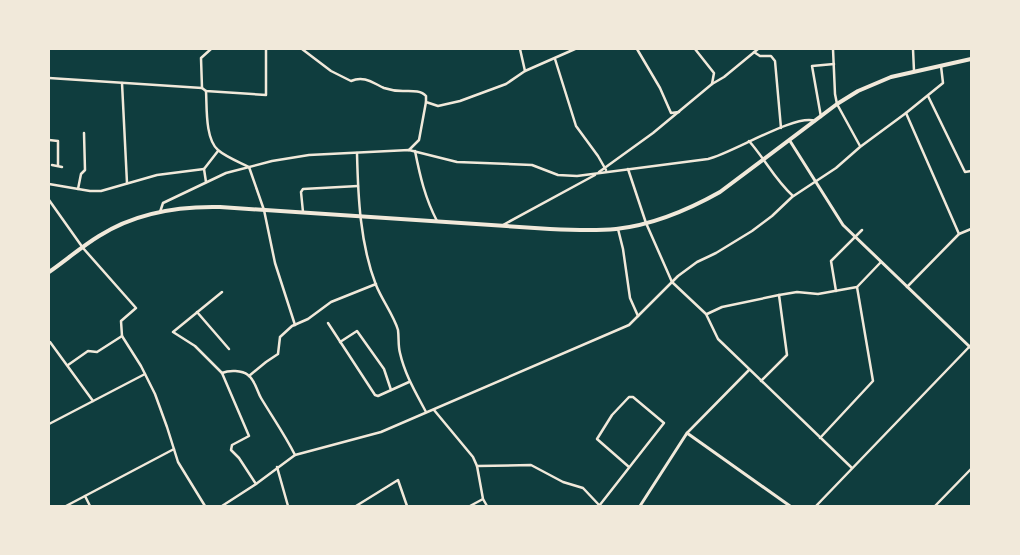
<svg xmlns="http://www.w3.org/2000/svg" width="1020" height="555" viewBox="0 0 1020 555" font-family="'Source Sans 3',sans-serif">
	<rect width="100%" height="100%" fill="#0f3d3e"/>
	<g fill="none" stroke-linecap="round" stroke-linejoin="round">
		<!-- minor -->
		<g stroke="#f1e9da" stroke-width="2.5">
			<path d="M302 49 331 71 351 81C364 75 373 83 384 88 390 90 397 91 403 91 411 91 421 90 426 96V102L438 106 460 101 506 84 525 71 575 49"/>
			<polyline points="520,49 525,71"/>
			<polyline points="637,49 660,88 671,113 679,112"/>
			<polyline points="695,49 714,73 712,84"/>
			<polyline points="833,49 835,94 837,104 860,146"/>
			<polyline points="913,49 914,71"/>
			<polyline points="754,52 760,56 771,56 775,61 781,128"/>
			<polyline points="555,59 576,126 598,156 606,170"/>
			<polyline points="49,78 202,88 206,91 266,95 266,49"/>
			<polyline points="122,83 127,183"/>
			<polyline points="202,88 201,58 211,49"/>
			<path d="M206 91C207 107 205 139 218 150 226 157 239 162 249 167L264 210 275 263 295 325"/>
			<polyline points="928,96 965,172 971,171"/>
			<polyline points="906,113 959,234"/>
			<polyline points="821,117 812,66 834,64"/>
			<polyline points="49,140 58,141 58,165"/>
			<path d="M749 141C765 159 775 180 793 196"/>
			<polyline points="409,150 419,140 426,102"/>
			<path d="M415 151C420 176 425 198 437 221"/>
			<path d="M357 153C358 196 360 244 376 285 382 300 394 316 398 330 399 338 398 346 400 353 405 375 416 393 426 412"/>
			<polyline points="52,165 62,167"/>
			<polyline points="628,169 646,223 672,282 706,314 718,339 852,468"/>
			<polyline points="599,172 653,133 712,84 724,77 758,49"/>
			<polyline points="206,182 204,169 218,151"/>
			<polyline points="49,184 90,191 101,191 157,175 204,169"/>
			<polyline points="78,189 81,174 85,170 84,133"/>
			<polyline points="49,200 83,248 136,308 121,321 122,336 141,366 155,394 167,427 178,462 205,506"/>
			<path d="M160 212 163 203 226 173 272 161 309 155 409 150 457 162 532 165 558 175 577 176 708 159C731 154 796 113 815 121"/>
			<polyline points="303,212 301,192 303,189 358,186"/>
			<polyline points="503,225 595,175"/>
			<polyline points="618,229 623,249 630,298 638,316"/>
			<polyline points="907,287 959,234 971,229"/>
			<polyline points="836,291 831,261 862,230"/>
			<polyline points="222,292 173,332 195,346 222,373 249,436 232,445 231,450 239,458 256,484"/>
			<polyline points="197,312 229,349"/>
			<polyline points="707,314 722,307 779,295 797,292 818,294 857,287 881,262"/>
			<polyline points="328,323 375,395 378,396 409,382"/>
			<polyline points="49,342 50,342 93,401"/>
			<polyline points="340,342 357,331 384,369 391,390"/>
			<polyline points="68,365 88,351 97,352 122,336"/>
			<path d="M222 373C229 370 242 370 248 375 255 380 257 391 261 398 273 418 285 435 295 455"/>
			<polyline points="249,376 266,362 278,354 280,337 292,326 308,319 331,302 376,284"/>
			<polyline points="761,381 787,355 779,295"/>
			<polyline points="434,410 473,457 477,466 531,465 563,482 583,488 600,506"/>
			<polyline points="49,424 145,374"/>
			<polyline points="687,433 749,370"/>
			<polyline points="820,438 873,381 857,287"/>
			<polyline points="477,466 483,499 487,506"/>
			<polyline points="277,467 288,506"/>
			<polyline points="85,496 90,506"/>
			<polyline points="66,506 174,449"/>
			<polyline points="222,506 256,484 295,455 381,432 629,325 678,276 697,262 716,253 752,231 772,216 792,197 836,168 860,147 906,113 943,83 941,66"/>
			<polyline points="356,506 398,480 407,506"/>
			<polyline points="470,506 483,499"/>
			<polyline points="599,506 664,423 633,397 629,397 612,415 597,439 629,467"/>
			<polyline points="816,506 971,345"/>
			<polyline points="935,506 971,469"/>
		</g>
		<!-- tertiary -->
		<g stroke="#f1e9da" stroke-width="3">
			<polyline points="790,141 843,225 971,348"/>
			<polyline points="640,506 687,433 790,506"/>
		</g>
		<!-- primary -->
		<path stroke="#f1e9da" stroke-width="4" d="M49 272C65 261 81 247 99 236 135 213 177 206 220 207L550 229C572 230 594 231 616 229 653 225 688 210 720 192L837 104 858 91 891 77 971 59"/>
	</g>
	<!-- border -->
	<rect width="1020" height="555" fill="none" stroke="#f1e9da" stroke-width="100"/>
</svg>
